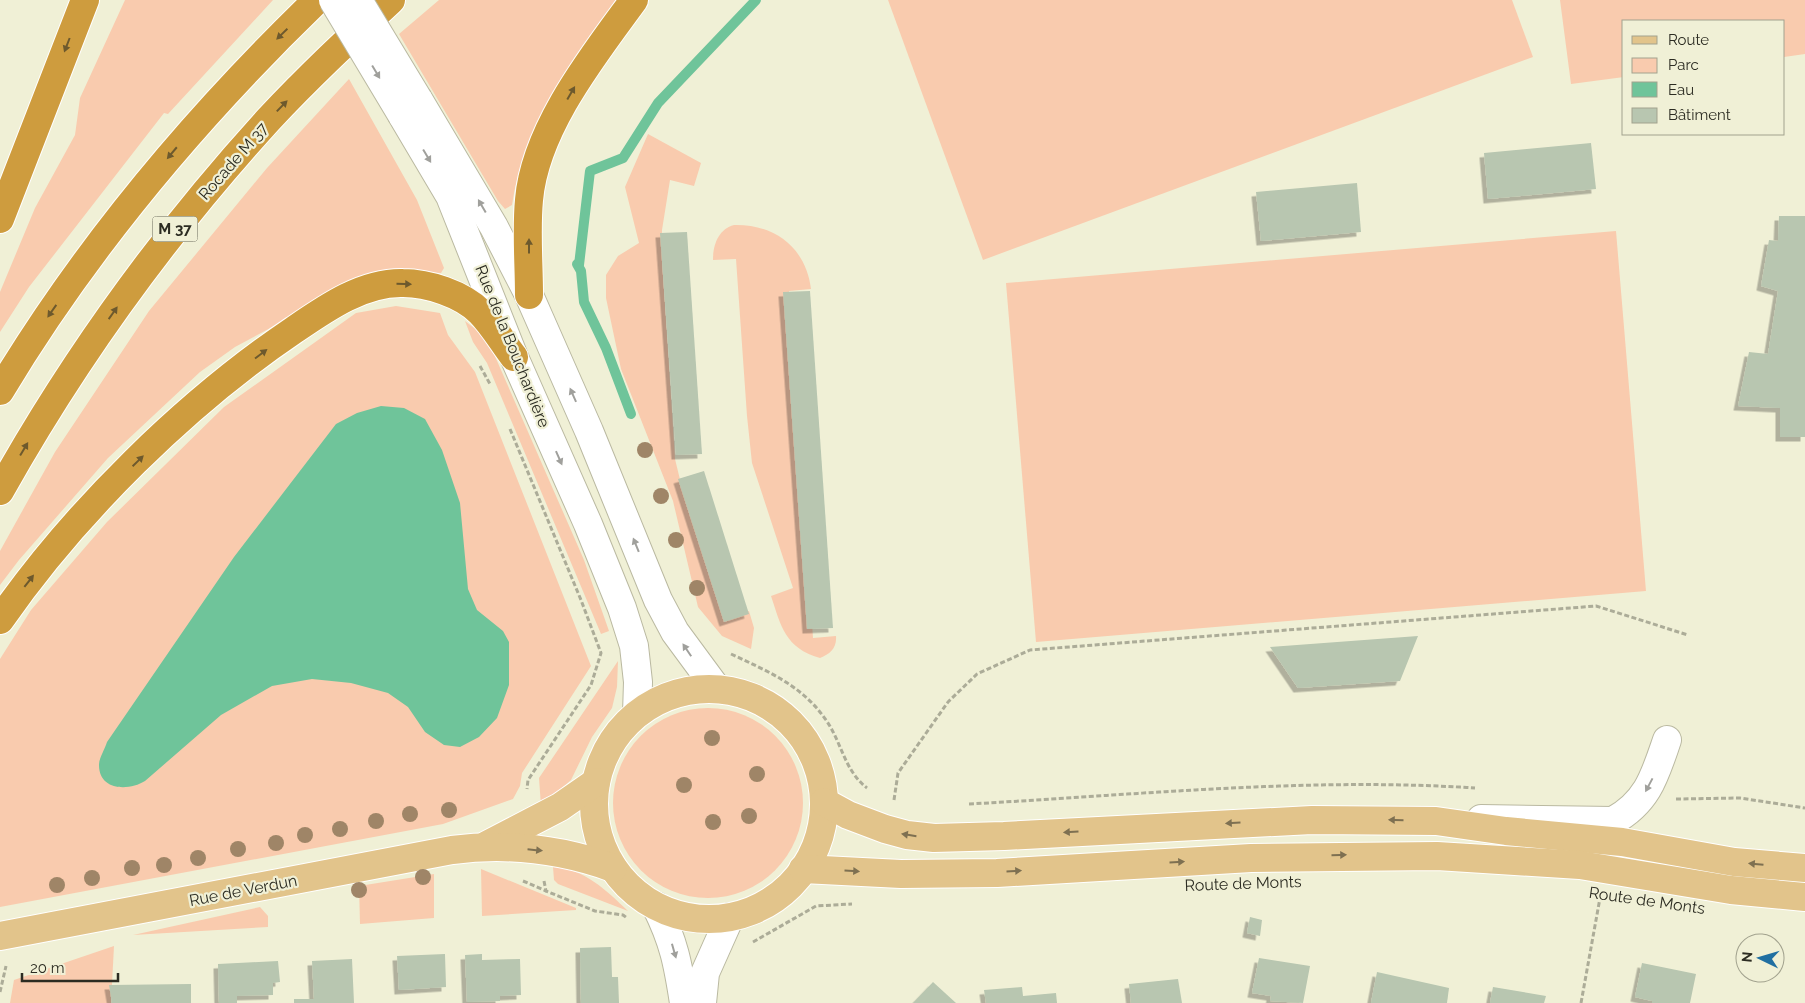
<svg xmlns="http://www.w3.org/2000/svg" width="1805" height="1003" viewBox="0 0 1805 1003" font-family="Raleway,sans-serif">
	<defs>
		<filter id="shadow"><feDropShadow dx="-4.5" dy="4.5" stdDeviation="0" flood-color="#0004"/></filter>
	</defs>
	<rect width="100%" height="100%" fill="#f0f0d6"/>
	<!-- green -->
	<g fill="#f9cbae">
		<polygon points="125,0 273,0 168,114 164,113 29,287 0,332 0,292 35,208 75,135 80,98"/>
		<path d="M439 0H616C569 62 524 126 512 205L505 209 498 201 399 34Z"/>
		<polygon points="888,0 1512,0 1533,57 983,260"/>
		<polygon points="1560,0 1805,0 1805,54 1784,57 1784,21 1624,21 1624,77 1571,84"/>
		<polygon points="349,79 417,200 444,268 441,273 392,271 365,277 235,347 200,372 108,458 19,560 0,585 0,551 55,452 149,311 267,168"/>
		<polygon points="648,134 701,163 694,186 670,180 662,230 662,260 675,459 683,492 725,620 749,611 754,628 751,649 722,636 698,607 673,501 621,369 606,298 606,275 618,256 639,243 625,187"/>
		<path d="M734 225C775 224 806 248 811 289L789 291 813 638 836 636C837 648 830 654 820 658 785 648 781 626 771 596L793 588 752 463 747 416 736 259 713 260C713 244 719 229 734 225Z"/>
		<polygon points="1616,231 1646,591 1036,642 1006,283"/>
		<polygon points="396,306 440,313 448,335 475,372 591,666 522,773 520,786 513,799 443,824 0,907 0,659 31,610 107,522 224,407 356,313"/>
		<polygon points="465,321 478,331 494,354 584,560 609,631 601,634 487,363 473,342"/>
		<polygon points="618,661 617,687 612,708 592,737 571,780 541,806 539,778"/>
		<circle cx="708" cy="803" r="95"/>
		<path d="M553 867C585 869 606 890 628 911L558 884 554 880Z"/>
		<polygon points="481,869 576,908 576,910 482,916"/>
		<polygon points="434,874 434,918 360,924 359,886"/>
		<polygon points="260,907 268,916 268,927 133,935"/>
		<polygon points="114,946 111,1003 10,1003 14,980"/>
	</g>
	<!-- water -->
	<path fill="#6fc49a" d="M381 406 404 408 425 419 442 450 460 503 468 589 477 610 503 631 509 642V685L497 718 479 737 460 747 444 745 425 732 408 707 388 693 351 683 312 679 272 686 221 715 145 781C129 791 99 791 99 765 99 758 105 749 107 742L234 557 336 424 357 413Z"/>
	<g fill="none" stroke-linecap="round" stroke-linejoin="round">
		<!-- stream -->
		<g stroke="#6fc49a" stroke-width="10">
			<polyline points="577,264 581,271 584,302 606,348 631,414"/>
			<polyline points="579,265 590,171 623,158 658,103 756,0"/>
		</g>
	</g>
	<!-- building -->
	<g fill="#b8c6b0" filter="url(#shadow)">
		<polygon points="1591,143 1596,189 1488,199 1484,153"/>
		<polygon points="1357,183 1361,232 1261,241 1256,192"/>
		<polygon points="1779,216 1805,216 1805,437 1780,437 1780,408 1738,406 1749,352 1768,354 1778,291 1761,286 1769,240 1778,241"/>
		<polygon points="687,232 702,454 676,455 660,233"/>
		<polygon points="810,291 833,628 807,629 783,292"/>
		<polygon points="704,471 749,614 724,622 678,479"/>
		<polygon points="1418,636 1400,681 1298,688 1270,647"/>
		<polygon points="1250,917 1262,920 1260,936 1247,933"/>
		<polygon points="611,947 612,977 618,977 619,1003 581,1003 580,948"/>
		<polygon points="445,954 446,987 399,990 397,956"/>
		<polygon points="482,954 482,960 520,959 521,995 500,996 500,1001 467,1002 465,955"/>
		<polygon points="1259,958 1310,966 1303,1003 1270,1001 1271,996 1252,993"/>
		<polygon points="352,959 354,1003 294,1003 294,999 314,999 312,961"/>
		<polygon points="278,961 280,982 273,983 273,995 237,996 237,1003 219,1003 218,964"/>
		<polygon points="1642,963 1696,974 1690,1003 1652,1003 1652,1001 1635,997"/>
		<polygon points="1377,972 1449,988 1447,1003 1371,1003"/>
		<polygon points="1178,979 1182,1003 1131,1003 1129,984"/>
		<polygon points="933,982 956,1003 913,1003"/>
		<polygon points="191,984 191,1003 112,1003 109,985"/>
		<polygon points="1022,987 1023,996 1056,993 1057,1003 986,1003 984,990"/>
		<polygon points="1493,987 1546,996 1544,1003 1490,1003"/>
	</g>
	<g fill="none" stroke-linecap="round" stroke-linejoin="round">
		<!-- minor casing -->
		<g stroke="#bab9a1" stroke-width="30">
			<g id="minor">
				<polyline points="418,99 494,227 529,295 589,431 658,600 675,632 717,689"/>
				<polyline points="402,115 450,196 514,357 588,524 622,608 634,646 638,682 637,714"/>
				<path d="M1481 819 1613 821C1648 802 1655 775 1667 740"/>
				<path d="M656 906C674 942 678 964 684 1003"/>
				<polyline points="702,1003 705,973 730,917"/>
			</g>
		</g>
		<!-- major casing -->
		<g stroke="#fff" stroke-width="30">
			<g id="major">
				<circle cx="709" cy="804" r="115"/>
				<polyline points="824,802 848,815 885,829 907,835 934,838 1004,836 1312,820 1436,821 1506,831 1622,842 1734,862 1805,868"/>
				<polyline points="487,845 560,807 596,782"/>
				<polyline points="803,869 901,874 997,873 1251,858 1437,856 1580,865 1731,890 1805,897"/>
				<path d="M0 936 452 850C506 843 561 849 613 868"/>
			</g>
		</g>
		<!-- highway casing -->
		<g stroke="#fff" stroke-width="30">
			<g id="highway">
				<polyline points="0,219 85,0"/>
				<path d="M529 295C529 264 526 231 529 200 535 129 593 56 634 0"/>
				<path d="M0 391C87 246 196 117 317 0"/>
				<path d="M0 491C75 357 166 232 269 119 308 77 349 39 391 0"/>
				<path d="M0 620C75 512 186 403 294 330 326 308 363 282 403 283 428 283 462 294 480 312 493 325 503 343 514 357"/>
			</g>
		</g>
		<!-- path -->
		<g stroke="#acac98" stroke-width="3" stroke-dasharray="5 2.5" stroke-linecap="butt">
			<polyline points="480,366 490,384"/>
			<polyline points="510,429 581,600 601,653 591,685 528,780 527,789"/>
			<path d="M731 654C767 671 802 685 826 720 842 743 844 770 867 788"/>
			<polyline points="1676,799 1740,798 1805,808"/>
			<polyline points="894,800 898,773 948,702 977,674 1030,650 1596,606 1688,635"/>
			<path d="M969 804C1137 795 1307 777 1475 788"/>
			<polyline points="523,881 546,891"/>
			<polyline points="544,881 546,891 595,911 623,915 627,918"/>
			<polyline points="753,942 816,906 852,904"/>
			<polyline points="0,992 6,966"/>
			<polyline points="1581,1003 1600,898"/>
		</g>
		<!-- minor -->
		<use href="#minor" stroke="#fff" stroke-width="28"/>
		<!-- major -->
		<use href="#major" stroke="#e2c48b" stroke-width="28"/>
		<!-- highway -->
		<use href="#highway" stroke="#ce9c3e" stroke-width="28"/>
		<!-- minor-bridge casing -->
		<g stroke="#bab9a1" stroke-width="30" stroke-linecap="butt">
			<g id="minor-bridge">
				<polyline points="333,0 402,115"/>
				<polyline points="358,0 418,99"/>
			</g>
		</g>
		<!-- minor-bridge -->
		<use href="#minor-bridge" stroke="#fff" stroke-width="28"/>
	</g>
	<!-- trees -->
	<g fill="#9f8567">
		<circle cx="645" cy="450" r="8"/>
		<circle cx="661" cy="496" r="8"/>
		<circle cx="676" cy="540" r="8"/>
		<circle cx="697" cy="588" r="8"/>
		<circle cx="712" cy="738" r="8"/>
		<circle cx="757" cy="774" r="8"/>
		<circle cx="684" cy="785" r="8"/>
		<circle cx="449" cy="810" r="8"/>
		<circle cx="410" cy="814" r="8"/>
		<circle cx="749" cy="816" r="8"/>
		<circle cx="376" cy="821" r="8"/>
		<circle cx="713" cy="822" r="8"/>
		<circle cx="340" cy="829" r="8"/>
		<circle cx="305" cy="835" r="8"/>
		<circle cx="276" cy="843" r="8"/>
		<circle cx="238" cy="849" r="8"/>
		<circle cx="198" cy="858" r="8"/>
		<circle cx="164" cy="865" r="8"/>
		<circle cx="132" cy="868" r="8"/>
		<circle cx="423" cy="877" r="8"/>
		<circle cx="92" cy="878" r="8"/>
		<circle cx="57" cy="885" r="8"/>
		<circle cx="359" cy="890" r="8"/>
	</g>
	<!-- one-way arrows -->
	<defs><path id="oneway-solid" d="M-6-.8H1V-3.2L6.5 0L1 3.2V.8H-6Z" transform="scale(1.25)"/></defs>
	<g fill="#6d592d">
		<use href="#oneway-solid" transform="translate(282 34) rotate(136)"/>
		<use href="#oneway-solid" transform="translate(67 45) rotate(111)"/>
		<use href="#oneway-solid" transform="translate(571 93) rotate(-60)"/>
		<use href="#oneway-solid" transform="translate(282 106) rotate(-46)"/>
		<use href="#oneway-solid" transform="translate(172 153) rotate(130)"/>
		<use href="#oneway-solid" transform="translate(529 246) rotate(-90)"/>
		<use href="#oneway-solid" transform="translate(404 284) rotate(1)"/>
		<use href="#oneway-solid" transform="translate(52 311) rotate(125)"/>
		<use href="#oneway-solid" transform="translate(113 313) rotate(-55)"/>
		<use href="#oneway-solid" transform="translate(261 354) rotate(-37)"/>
		<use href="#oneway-solid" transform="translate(24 449) rotate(-59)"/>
		<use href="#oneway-solid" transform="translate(138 461) rotate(-44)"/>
		<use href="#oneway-solid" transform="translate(29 581) rotate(-52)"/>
	</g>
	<g fill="#a0a09c">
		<use href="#oneway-solid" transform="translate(376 72) rotate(59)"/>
		<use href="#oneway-solid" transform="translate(427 156) rotate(59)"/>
		<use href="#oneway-solid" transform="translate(482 206) rotate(-120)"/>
		<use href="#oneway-solid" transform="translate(573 395) rotate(-114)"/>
		<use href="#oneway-solid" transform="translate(559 458) rotate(66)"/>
		<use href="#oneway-solid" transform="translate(636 545) rotate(-112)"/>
		<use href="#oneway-solid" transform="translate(687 650) rotate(-124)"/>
		<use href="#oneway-solid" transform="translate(1649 785) rotate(118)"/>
		<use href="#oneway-solid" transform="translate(674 951) rotate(74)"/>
	</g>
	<g fill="#7e7051">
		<use href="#oneway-solid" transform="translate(1396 820) rotate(-179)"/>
		<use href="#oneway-solid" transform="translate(1233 823) rotate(177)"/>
		<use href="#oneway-solid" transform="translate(1071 832) rotate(177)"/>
		<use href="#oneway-solid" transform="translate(909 835) rotate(-171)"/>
		<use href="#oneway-solid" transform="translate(535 850) rotate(6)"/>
		<use href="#oneway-solid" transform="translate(1339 855) rotate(-1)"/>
		<use href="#oneway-solid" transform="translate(1177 862) rotate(-3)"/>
		<use href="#oneway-solid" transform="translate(1756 864) rotate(-175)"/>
		<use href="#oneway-solid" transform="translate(852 871) rotate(3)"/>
		<use href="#oneway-solid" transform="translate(1014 871) rotate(-3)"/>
	</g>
	<g text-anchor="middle" stroke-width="4.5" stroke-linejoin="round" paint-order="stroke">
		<!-- shield labels -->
		<rect fill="#f0f0d6" stroke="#676758" stroke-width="1" x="152.5" y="216.5" width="45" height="25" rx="4"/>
		<g font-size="15" font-weight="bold" fill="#2c2c22">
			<text x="175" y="234">M 37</text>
		</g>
		<!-- street labels -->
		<g font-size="16" fill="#2c2c22" stroke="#f0f0d6">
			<text transform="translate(233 161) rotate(-49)" y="6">Rocade M 37</text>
			<text transform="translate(513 346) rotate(68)" y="6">Rue de la Bouchardière</text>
			<text transform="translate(1243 883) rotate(-2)" y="6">Route de Monts</text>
			<text transform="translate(243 890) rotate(-11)" y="6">Rue de Verdun</text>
			<text transform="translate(1647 900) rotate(8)" y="6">Route de Monts</text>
		</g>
	</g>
	<!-- legend -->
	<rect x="1622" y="20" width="162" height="115" fill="#f0f0d6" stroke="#a2a28e"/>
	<rect x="1632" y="36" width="25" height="8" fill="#e2c48b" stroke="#a2a28e"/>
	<text x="1668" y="45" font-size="15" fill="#2c2c22">Route</text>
	<rect x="1632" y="58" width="25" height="15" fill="#f9cbae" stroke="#a2a28e"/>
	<text x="1668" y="70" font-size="15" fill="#2c2c22">Parc</text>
	<rect x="1632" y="82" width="25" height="15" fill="#6fc49a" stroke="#a2a28e"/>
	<text x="1668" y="95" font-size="15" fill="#2c2c22">Eau</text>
	<rect x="1632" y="108" width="25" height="15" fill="#b8c6b0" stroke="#a2a28e"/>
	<text x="1668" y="120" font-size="15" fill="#2c2c22">Bâtiment</text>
	<!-- north arrow -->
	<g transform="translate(1760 958) rotate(275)"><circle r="24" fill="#f0f0d6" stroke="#a2a28e"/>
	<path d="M0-4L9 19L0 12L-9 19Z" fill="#206fa1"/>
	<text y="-8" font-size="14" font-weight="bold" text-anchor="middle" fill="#2c2c22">N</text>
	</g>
	<!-- scale -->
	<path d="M22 973v8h96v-8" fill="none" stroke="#2c2c22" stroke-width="2.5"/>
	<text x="30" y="973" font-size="15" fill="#2c2c22" stroke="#f0f0d6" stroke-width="4" paint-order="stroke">20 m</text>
</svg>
